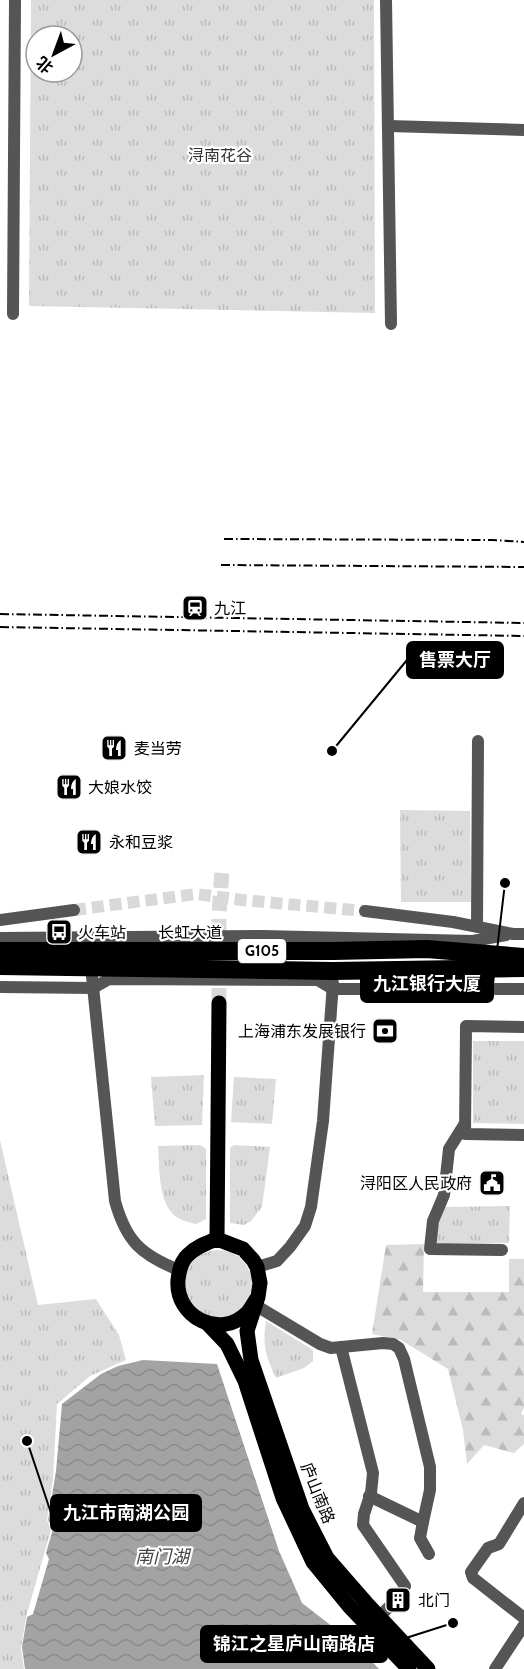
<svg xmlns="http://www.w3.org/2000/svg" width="524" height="1669" viewBox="0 0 524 1669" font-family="Cabin,'Noto Sans SC',sans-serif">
	<defs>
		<pattern id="grass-tufts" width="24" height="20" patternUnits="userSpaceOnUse" patternTransform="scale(1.5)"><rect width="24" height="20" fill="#dcdcdc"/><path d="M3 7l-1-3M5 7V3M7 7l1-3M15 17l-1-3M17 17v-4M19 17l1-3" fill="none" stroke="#bbb"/></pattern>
		<pattern id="forest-firs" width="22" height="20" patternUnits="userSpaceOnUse" patternTransform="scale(1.5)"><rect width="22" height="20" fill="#dcdcdc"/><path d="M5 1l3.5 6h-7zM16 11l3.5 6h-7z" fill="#bbb"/></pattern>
		<pattern id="water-waves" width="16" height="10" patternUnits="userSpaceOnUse" patternTransform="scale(1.5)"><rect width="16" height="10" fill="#a3a3a3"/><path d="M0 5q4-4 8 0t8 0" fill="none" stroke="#8b8b8b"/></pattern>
	</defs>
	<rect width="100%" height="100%" fill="#fff"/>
	<!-- grass -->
	<g fill="url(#grass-tufts)" fill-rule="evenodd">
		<path d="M31 0H374L375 313 29 306ZM36 36H72V72H36Z"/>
		<polygon points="400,810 470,811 471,902 401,902"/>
		<polygon points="473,1041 524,1041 524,1124 473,1123"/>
		<polygon points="204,1075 202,1125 155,1126 151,1077"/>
		<polygon points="234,1077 276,1079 272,1124 231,1122"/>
		<polygon points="0,1140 38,1305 96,1299 119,1335 126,1360 90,1376 57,1404 53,1479 47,1520 51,1530 26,1617 21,1648 24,1669 0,1669"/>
		<path d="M200 1145 206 1149V1219L196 1224C192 1223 187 1222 182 1220 157 1210 160 1169 158 1146Z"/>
		<polygon points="234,1145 270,1147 262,1207 251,1221 244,1225 230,1223 230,1148"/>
		<polygon points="510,1206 509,1243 434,1243 443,1207"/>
		<circle cx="218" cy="1284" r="34"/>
		<path d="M266 1321 313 1350V1361L304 1368 276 1378C266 1357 262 1345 266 1321Z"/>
	</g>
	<!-- forest -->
	<polygon fill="url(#forest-firs)" points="424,1244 423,1292 509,1292 509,1259 524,1259 524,1407 521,1414 524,1415 524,1444 514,1453 484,1445 467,1464 463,1430 448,1369 401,1340 372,1334 386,1245"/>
	<!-- water -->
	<polygon fill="url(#water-waves)" points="143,1360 217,1364 279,1551 302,1603 355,1644 379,1669 25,1669 22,1647 27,1617 33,1614 49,1559 46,1553 53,1529 48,1520 56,1471 62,1404 101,1374 118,1366"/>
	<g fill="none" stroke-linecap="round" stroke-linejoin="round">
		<!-- minor-tunnel -->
		<polyline stroke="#d9d9d9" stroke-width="12" stroke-dasharray="12 6" stroke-linecap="butt" points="74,910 196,894 242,900 365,911"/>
		<!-- major-tunnel -->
		<polyline stroke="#d9d9d9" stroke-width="15" stroke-dasharray="15 8" stroke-linecap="butt" points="219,1003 219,916 222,869"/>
		<!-- minor -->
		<g stroke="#555" stroke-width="12">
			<polyline points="386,0 391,324"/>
			<polyline points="389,126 524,130"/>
			<polyline points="13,314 15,0"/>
			<polyline points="365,911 453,922 513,934 524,934"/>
			<polyline points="0,920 74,910"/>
			<polyline points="477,926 478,741"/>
			<polyline points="0,938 263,936 473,941"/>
			<polyline points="467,942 506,935"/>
			<path d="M91 967 115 1201C126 1241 141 1255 179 1270"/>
			<polyline points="0,987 93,988 109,979 318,980 333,989 524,989"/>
			<polyline points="524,1027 466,1026 465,1134 524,1135"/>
			<polyline points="464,1125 449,1149 444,1195 433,1221 430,1249 502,1250"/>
			<polyline points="257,1267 277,1261 290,1247 305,1226 311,1207 323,1121 333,983"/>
			<polyline points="255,1305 320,1344 331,1348 383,1343 393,1344 399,1348 404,1359 430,1467 430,1490 423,1522 369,1496"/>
			<polyline points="341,1347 373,1473 371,1493 364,1514 363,1525 405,1586 401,1596"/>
			<polyline points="524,1503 499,1544 488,1548 471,1572 473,1578 524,1618"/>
			<polyline points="423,1522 420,1538 429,1554"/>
			<polyline points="379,1617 393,1603"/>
			<polyline points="495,1669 524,1625"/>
		</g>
		<!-- major -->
		<g stroke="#000" stroke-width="15">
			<polyline points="217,1239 219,1003"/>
			<path d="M258 1297C254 1302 251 1309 247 1313 220 1340 175 1317 178 1280 179 1271 181 1261 188 1255 196 1247 206 1243 217 1239L243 1249 253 1260 257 1267 260 1283 258 1297 247 1331 251 1360 302 1509 327 1558 368 1605 428 1669"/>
			<polyline points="207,1323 227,1344 245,1381 283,1498 313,1562 349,1606 409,1669"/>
		</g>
		<!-- highway -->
		<g stroke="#000" stroke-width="18">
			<polyline points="0,951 333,951 427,949 524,957"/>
			<polyline points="0,966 333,971 524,968"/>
		</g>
		<!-- rail -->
		<g stroke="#000" stroke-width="2" stroke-dasharray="9 3 1.5 3" stroke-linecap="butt">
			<polyline points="224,539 492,540 524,542"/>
			<polyline points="221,565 524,567"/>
			<polyline points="0,614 524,623"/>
			<polyline points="0,627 524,636"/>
		</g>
	</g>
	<!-- icons -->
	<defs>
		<g id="station-square" transform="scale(1.35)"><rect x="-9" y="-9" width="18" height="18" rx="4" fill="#000" stroke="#fff"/><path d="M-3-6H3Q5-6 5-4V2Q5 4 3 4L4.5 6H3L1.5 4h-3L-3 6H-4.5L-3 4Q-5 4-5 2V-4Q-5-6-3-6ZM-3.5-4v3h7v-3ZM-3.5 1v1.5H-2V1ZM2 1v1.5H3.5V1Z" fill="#fff"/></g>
		<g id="restaurant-square" transform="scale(1.35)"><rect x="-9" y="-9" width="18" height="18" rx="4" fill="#000" stroke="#fff"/><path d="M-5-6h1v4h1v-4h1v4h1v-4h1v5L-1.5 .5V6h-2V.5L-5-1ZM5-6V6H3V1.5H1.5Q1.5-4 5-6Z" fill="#fff"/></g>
		<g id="bus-square" transform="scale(1.35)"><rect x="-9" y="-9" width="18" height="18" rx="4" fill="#000" stroke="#fff"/><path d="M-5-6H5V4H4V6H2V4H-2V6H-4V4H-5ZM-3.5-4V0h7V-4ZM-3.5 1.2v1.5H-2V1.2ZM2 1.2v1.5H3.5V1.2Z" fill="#fff"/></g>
		<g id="bank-square" transform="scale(1.35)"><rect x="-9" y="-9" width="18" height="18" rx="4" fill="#000" stroke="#fff"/><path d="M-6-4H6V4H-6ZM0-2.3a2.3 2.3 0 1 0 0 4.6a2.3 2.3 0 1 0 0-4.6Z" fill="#fff"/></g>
		<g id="civic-square" transform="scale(1.35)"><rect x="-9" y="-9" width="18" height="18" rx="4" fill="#000" stroke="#fff"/><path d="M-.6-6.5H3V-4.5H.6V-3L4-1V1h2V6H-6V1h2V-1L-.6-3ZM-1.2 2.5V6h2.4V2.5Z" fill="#fff"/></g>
		<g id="building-square" transform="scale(1.35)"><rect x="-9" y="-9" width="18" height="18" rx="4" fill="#000" stroke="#fff"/><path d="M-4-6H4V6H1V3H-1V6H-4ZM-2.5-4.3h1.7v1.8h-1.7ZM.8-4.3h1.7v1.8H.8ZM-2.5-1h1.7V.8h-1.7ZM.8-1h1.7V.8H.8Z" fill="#fff"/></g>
	</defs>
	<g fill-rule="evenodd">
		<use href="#station-square" x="195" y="608"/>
		<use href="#restaurant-square" x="114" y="748"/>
		<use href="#restaurant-square" x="69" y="787"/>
		<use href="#restaurant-square" x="89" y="842"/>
		<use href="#bus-square" x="59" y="932"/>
		<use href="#bank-square" x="385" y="1031"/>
		<use href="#civic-square" x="492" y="1183"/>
		<use href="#building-square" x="398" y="1600"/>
	</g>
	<g text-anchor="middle" stroke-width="4.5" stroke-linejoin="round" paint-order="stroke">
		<!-- shield labels -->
		<rect fill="#fff" stroke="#4c4c4c" stroke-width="1.5" x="238" y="939" width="48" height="24" rx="4.5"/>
		<g font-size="15" font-weight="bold" fill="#000">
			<text x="262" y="956">G105</text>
		</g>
		<!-- park labels -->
		<g font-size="16" fill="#333" stroke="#fff">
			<text x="220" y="161">浔南花谷</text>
		</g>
		<!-- poi labels -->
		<g font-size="16" fill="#000" stroke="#fff" text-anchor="start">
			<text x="214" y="614">九江</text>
			<text x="134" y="754">麦当劳</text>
			<text x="88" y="793">大娘水饺</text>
			<text x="109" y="848">永和豆浆</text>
			<text x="78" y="938">火车站</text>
			<text x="366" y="1037" text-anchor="end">上海浦东发展银行</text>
			<text x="472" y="1189" text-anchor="end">浔阳区人民政府</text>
			<text x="418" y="1606">北门</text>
		</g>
		<!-- street labels -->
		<g font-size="16" fill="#000" stroke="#fff">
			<text x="190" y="938">长虹大道</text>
			<text transform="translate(318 1493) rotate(68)" y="6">庐山南路</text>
		</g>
		<!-- water labels -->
		<g font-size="18" font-style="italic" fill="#444" stroke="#fff">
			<text x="162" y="1563">南门湖</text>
		</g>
	</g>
	<!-- callouts -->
	<path fill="none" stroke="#000" stroke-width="2" d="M332 751L407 660M505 883L493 984M27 1441L51 1513M453 1623L387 1644"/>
	<g fill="#000" stroke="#fff" stroke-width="2">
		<circle cx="332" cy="751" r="6"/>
		<circle cx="505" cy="883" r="6"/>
		<circle cx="27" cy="1441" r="6"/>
		<circle cx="453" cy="1623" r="6"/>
	</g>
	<g fill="#000" stroke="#000" stroke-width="2">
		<rect x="407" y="642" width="96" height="36" rx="6"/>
		<rect x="361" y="966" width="132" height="36" rx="6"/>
		<rect x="51" y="1495" width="150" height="36" rx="6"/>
		<rect x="201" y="1626" width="186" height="36" rx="6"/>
	</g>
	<g font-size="18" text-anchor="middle" font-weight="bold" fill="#fff">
		<text x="455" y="666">售票大厅</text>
		<text x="427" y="990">九江银行大厦</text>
		<text x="126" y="1519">九江市南湖公园</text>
		<text x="294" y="1650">锦江之星庐山南路店</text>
	</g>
	<!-- north arrow -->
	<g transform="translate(54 54) rotate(221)"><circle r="28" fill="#ffffff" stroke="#999999" stroke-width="1.5"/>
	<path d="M0-4.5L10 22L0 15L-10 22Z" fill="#000000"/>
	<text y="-9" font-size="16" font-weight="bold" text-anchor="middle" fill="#000000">北</text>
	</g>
</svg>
